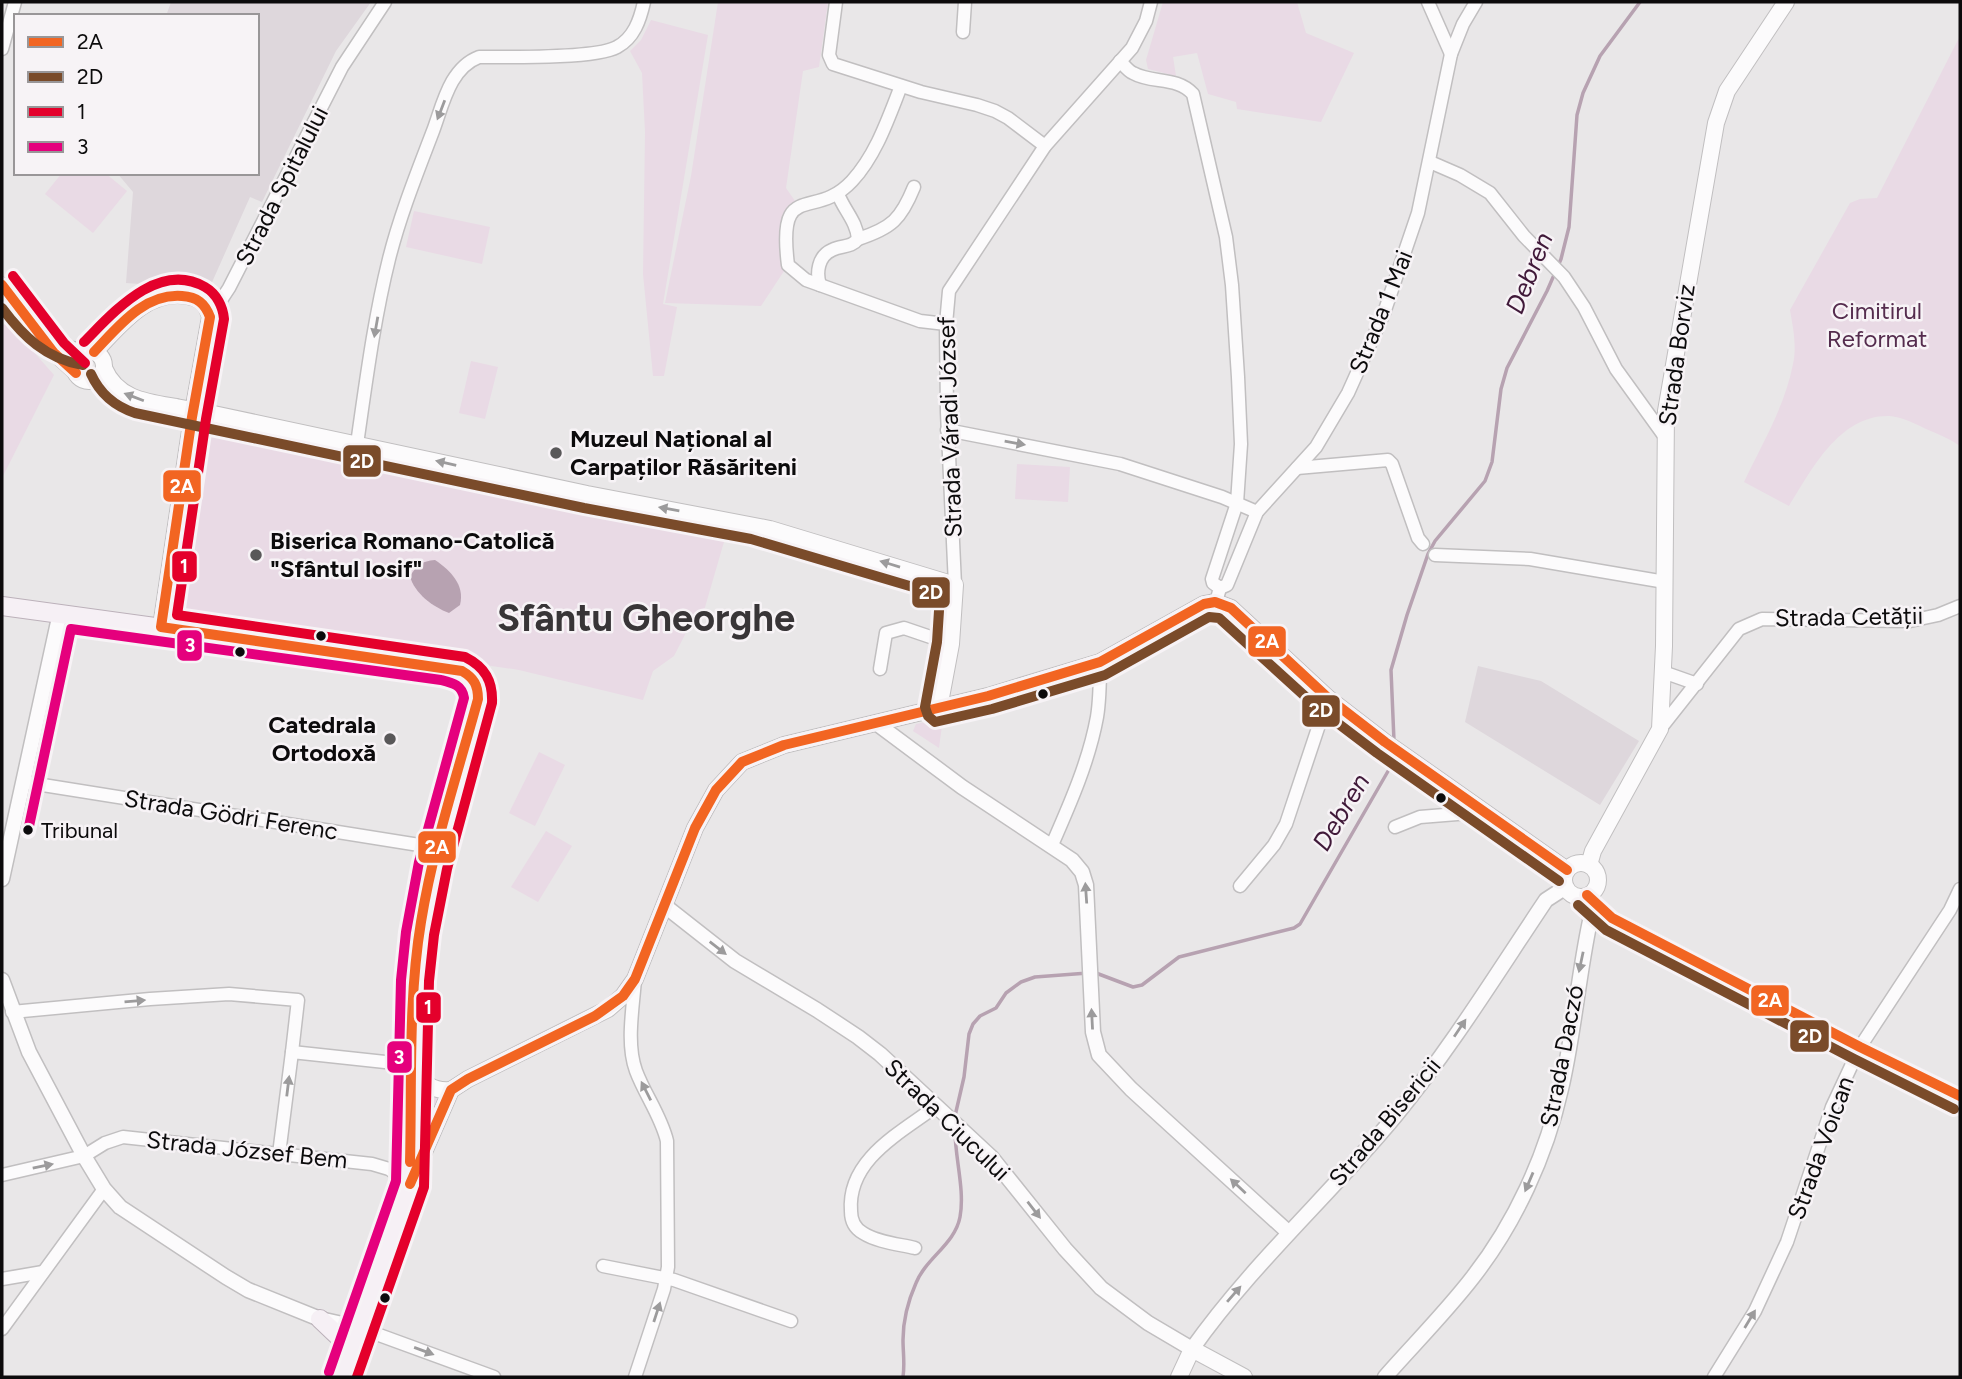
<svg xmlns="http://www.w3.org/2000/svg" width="1962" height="1379" viewBox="0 0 1962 1379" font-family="Figtree,sans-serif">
	<rect width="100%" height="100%" fill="#e9e7e8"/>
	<!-- built -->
	<g fill="#ded7dc">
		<polygon points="171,2 371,2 336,51 262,202 250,197 209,289 126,283 133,192 117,173 257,173 257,16 166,16"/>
		<polygon points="1478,666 1541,681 1639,741 1600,805 1465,722"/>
	</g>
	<!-- green -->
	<g fill="#e9dae5">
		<polygon points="718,2 828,2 819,67 803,71 786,188 800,208 784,236 788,265 761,306 665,303 691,176"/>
		<polygon points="1163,2 1297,2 1306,33 1354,53 1321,122 1237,109 1236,102 1208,94 1197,53 1173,57 1176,76 1148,69 1146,60"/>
		<polygon points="651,20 708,35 663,304 677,307 664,376 653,376 643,274 645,132 642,73 630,51 641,40"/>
		<path d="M1960 36V446C1950 439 1938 434 1926 429 1916 424 1902 417 1890 416 1840 414 1812 469 1789 506L1744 482C1762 444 1785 406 1793 364 1797 347 1793 327 1790 310L1850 203 1860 199 1877 198Z"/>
		<polygon points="62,173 105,173 127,191 93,233 45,194"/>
		<polygon points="414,211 490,227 482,264 406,247"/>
		<polygon points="9,324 54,375 2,478 2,325"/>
		<polygon points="471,361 498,367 485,419 459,413"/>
		<polygon points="205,418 726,535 701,621 693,619 674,656 653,671 643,700 519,670 173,618"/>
		<polygon points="1017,464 1070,467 1068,502 1015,499"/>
		<polygon points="943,718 939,748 913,731 916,724"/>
		<polygon points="539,752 565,765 535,826 509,813"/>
		<polygon points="546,831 572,846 538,902 511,887"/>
		<polygon points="421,1086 445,1095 416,1161"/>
	</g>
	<!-- water -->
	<path fill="#b7a2b1" d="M435 560C451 571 465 585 460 605L449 613C433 607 414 593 410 576 417 565 422 561 435 560Z"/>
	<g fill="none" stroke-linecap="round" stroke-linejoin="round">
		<!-- stream -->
		<g stroke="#b7a2b1" stroke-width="3.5">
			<polyline points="1394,741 1391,670 1407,615 1428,554 1435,541 1485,481 1492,462 1501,389 1507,368 1547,291 1561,259 1569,227 1577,115 1583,93 1600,56 1640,2"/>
			<polyline points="1096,973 1133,987 1142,985 1179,957 1294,928 1300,924 1391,766 1394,755"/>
			<polyline points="955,1116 964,1077 969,1034 973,1024 980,1016 996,1008 1006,993 1021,982 1035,977 1088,973"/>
			<path d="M903 1377C905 1364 903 1353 903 1340 903 1320 908 1301 916 1283 926 1258 955 1244 960 1217 965 1190 955 1158 955 1131"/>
		</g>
		<!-- minor casing -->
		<g stroke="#c1bfc0" stroke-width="15">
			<g id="minor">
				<polyline points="836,2 829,55 833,64 921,92 977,105 995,111 1008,118 1045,146"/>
				<polyline points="1428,2 1451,54"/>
				<polyline points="963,32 965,2"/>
				<polyline points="2,49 15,2"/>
				<path d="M1120 61C1124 65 1128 71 1133 73 1152 84 1177 76 1193 94L1226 237 1232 285 1238 377 1241 444 1237 503 1212 579 1213 583 1220 588 1218 595"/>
				<path d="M901 86C888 119 876 155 852 181 814 222 777 178 788 265L806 280 820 285 920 321 946 324"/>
				<polyline points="1430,162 1460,175 1490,193 1524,236 1564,277 1584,307 1616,369 1665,437"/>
				<path d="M858 239C892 228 901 219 914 187"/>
				<path d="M820 285C816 273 818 256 832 250 842 245 851 248 858 239 857 222 844 210 838 194"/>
				<polyline points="210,317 229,288 342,67 385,2"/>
				<polyline points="947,430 1120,464 1222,497 1257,512"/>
				<path d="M357 444C366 382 374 319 389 259 400 215 417 173 433 131 443 104 450 68 479 57 507 57 596 59 617 47 634 38 640 20 644 2"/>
				<polyline points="1297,468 1388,460 1392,464 1418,538 1423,544"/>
				<polyline points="1435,555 1530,559 1665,582"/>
				<polyline points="955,585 947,412 946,324 949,291 1045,146 1132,48 1146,21 1151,2"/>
				<polyline points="1220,588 1227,585 1257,512 1316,447 1348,393 1384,313 1418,213 1451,54 1463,24 1476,2"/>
				<polyline points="880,669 886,633 904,628 951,644"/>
				<polyline points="1663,672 1697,684"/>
				<polyline points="1660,729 1739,629 1762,619 1910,621 1938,615 1960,606"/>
				<polyline points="24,782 438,848"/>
				<polyline points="1395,827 1420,817 1482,812"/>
				<path d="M1052 845C1070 804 1089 761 1097 717 1100 699 1100 681 1100 662"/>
				<polyline points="1240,886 1274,845 1286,824 1328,698"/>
				<polyline points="1587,895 1612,918 1860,1047 1960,1096"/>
				<path d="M635 979C633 1008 626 1044 636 1071 645 1095 661 1116 667 1141L668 1267 664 1289 635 1377"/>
				<polyline points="12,1012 150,999 229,994 298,1000 292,1052"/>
				<polyline points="279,1154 292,1052 413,1065"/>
				<polyline points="2,1175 84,1156 105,1143 123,1137 372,1164 389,1169 410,1184"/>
				<path d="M915 1248C898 1244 877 1242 863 1233 854 1228 851 1220 851 1211 847 1160 900 1133 935 1107"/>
				<polyline points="603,1266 674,1280 791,1321"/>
				<polyline points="2,1279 43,1272"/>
				<polyline points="360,1328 494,1377"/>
				<polyline points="2,1329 104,1189"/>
				<polyline points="1714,1377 1755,1311 1787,1242 1832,1107 1860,1047 1950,910 1960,889"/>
			</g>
		</g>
		<!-- tertiary casing -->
		<g stroke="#c1bfc0" stroke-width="17">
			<g id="tertiary">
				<polyline points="2,285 54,353 76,373"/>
				<polyline points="47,335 64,348 85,351"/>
				<polyline points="876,723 962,787 1072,860 1082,872 1086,885 1093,1032 1099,1055 1131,1089 1288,1232"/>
				<polyline points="2,879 60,613"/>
				<path d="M665 906 735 961 817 1010 858 1037 880 1054 992 1158 1065 1249 1101 1288 1148 1323 1192 1349C1252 1264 1330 1195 1396 1115 1451 1048 1497 973 1546 900L1566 887"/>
				<polyline points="2,980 29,1052 84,1156 104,1189 120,1207 226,1277 248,1290 320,1319 360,1328"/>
				<path d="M1385 1377C1414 1344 1446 1312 1473 1277 1515 1223 1546 1156 1561 1089 1574 1034 1578 977 1590 921V912L1582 897"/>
			</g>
		</g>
		<!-- secondary casing -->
		<g stroke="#c1bfc0" stroke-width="18">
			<g id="secondary">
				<circle cx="89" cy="366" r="15"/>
				<path d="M94 352C120 326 147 288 188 296 201 298 207 305 210 317L192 417 161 627"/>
				<path d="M104 368C117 399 146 402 176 407"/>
				<polyline points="209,413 587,494 770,529 955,585 951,644 939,708"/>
				<circle cx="1581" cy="880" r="17"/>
				<polyline points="1589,865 1593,851 1660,729 1664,646 1666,411 1716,123 1727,91 1786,2"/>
				<path d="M413 1065C422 1082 431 1092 451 1090"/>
				<polyline points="411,1182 451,1090 468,1079 608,1009 623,996 635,979 695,828 716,790 742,762 784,745 988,696 1100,662 1204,604 1215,602 1231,608 1328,698 1385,742 1567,870"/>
				<polyline points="1179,1377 1192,1349 1244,1377"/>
			</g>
		</g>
		<!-- primary casing -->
		<g stroke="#bcb1ba" stroke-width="20">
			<g id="primary">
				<path d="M2 606 411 662C437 667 480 664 478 699L433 866 420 933 415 980 410 1184 342 1377"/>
				<polyline points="320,1319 340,1338 348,1361"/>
			</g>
		</g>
		<!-- minor -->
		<use href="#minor" stroke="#fcfbfc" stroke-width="12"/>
		<!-- tertiary -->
		<use href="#tertiary" stroke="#fcfbfc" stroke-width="14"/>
		<!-- secondary -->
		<use href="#secondary" stroke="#fcfbfc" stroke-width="16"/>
		<!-- primary -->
		<use href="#primary" stroke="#f6f0f5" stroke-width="18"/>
		<!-- secondary-bridge casing -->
		<g stroke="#c1bfc0" stroke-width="18" stroke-linecap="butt">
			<polyline id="secondary-bridge" points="176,407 209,413"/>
		</g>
		<!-- secondary-bridge -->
		<use href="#secondary-bridge" stroke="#fcfbfc" stroke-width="16"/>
		<!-- bus-1 casing -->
		<g stroke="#f7f3f6" stroke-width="16">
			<g id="bus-1">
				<polyline points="2,285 54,353 76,373"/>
				<path d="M94 352C118 327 144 293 182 296 197 297 205 303 210 317L192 417 161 627 462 671C474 678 478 685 478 699 458 772 433 847 421 922 408 1000 412 1083 410 1162"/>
				<polyline points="1587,895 1612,918 1860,1047 1960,1096"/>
				<polyline points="410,1184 451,1090 468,1079 595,1016 623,996 635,979 695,828 716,790 742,762 784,745 988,696 1100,662 1204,604 1215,602 1231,608 1328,698 1385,742 1567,870"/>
			</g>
		</g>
		<!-- bus-2 casing -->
		<g stroke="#f7f3f6" stroke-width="16">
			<g id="bus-2">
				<path d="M2 308C23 336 46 359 83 365"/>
				<path d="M91 374C100 394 114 406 135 413L584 508 751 539 940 595 937 642 925 707 928 716 935 722 992 709 1105 675 1209 617 1219 618 1319 709 1377 753 1559 881"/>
				<polyline points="1578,905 1606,930 1854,1059 1954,1109"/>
			</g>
		</g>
		<!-- bus-3 casing -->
		<g stroke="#f7f3f6" stroke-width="16">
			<g id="bus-3">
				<polyline points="13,276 64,343 85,363"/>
				<path d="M84 342C113 313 158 260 205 287 217 294 223 307 224 319L206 419 177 615 465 657C485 667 493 681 492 703L447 869 434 935 429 981 424 1187 357 1377"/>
			</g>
		</g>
		<!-- bus-4 casing -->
		<g stroke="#f7f3f6" stroke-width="16">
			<path id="bus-4" d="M28 831 71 629 441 680C453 683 462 685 464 698L419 862 406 932 401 980 396 1181 329 1372"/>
		</g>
		<!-- bus-1 -->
		<use href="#bus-1" stroke="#f26522" stroke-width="10"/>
		<!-- bus-2 -->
		<use href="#bus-2" stroke="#7a4b2a" stroke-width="10"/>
		<!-- bus-3 -->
		<use href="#bus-3" stroke="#e4002b" stroke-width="10"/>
		<!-- bus-4 -->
		<use href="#bus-4" stroke="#e5007d" stroke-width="10"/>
	</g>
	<!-- one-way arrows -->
	<defs><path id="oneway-solid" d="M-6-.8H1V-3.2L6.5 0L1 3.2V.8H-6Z" transform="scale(1.75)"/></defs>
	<g fill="#9c9b9c">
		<use href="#oneway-solid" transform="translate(441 110) rotate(111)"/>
		<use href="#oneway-solid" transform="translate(376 327) rotate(100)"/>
		<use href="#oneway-solid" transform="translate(134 397) rotate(-159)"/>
		<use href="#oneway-solid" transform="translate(1015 443) rotate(10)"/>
		<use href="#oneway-solid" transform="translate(446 463) rotate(-167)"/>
		<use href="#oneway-solid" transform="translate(669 509) rotate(-170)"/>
		<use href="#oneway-solid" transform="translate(890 564) rotate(-163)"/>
		<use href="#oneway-solid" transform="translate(1086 893) rotate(-94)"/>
		<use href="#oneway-solid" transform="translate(718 948) rotate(38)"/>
		<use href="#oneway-solid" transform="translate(1581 962) rotate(102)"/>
		<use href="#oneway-solid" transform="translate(135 1001) rotate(-5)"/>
		<use href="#oneway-solid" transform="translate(1092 1019) rotate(-93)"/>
		<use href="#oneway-solid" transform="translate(1460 1028) rotate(-56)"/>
		<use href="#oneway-solid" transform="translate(288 1086) rotate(-83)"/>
		<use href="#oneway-solid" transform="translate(646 1091) rotate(-117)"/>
		<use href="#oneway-solid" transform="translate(43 1166) rotate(-12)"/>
		<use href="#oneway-solid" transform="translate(1529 1182) rotate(113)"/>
		<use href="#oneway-solid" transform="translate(1238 1186) rotate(-137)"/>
		<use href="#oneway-solid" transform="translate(1034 1210) rotate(52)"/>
		<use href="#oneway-solid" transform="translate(1234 1294) rotate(-49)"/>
		<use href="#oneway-solid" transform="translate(657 1312) rotate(-72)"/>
		<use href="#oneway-solid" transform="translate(1750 1319) rotate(-59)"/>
		<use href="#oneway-solid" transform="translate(424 1351) rotate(20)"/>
	</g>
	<!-- markers -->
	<g fill="#595859" stroke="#f7f3f6" stroke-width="2.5">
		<circle cx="556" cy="453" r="7"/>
		<circle cx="256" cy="555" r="7"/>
		<circle cx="390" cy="739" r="7"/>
	</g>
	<g fill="#0c0b0c" stroke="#f7f3f6" stroke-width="2.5">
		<circle cx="321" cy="636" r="6"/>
		<circle cx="240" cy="652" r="6"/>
		<circle cx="1043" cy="694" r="6"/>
		<circle cx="1441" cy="798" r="6"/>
		<circle cx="28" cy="830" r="6"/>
		<circle cx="385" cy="1298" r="6"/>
	</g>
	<g text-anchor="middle" stroke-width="5" stroke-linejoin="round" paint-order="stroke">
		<!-- bus labels -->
		<g font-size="22" fill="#0c0b0c" stroke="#f7f3f6" text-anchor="start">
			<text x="41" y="838">Tribunal</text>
		</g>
		<!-- street labels -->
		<g font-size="24" fill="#0c0b0c" stroke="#f7f3f6">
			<text transform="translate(282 186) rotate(-63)" y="8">Strada Spitalului</text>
			<text transform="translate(1381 312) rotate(-68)" y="8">Strada 1 Mai</text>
			<text transform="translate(1677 355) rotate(-82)" y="8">Strada Borviz</text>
			<text transform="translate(950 427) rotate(-92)" y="8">Strada Váradi József</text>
			<text transform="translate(1849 617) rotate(-1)" y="8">Strada Cetății</text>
			<text transform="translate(231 815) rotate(9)" y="8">Strada Gödri Ferenc</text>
			<text transform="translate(1562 1056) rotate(-79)" y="8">Strada Daczó</text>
			<text transform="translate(947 1120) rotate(44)" y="8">Strada Ciucului</text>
			<text transform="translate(1385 1122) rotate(-50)" y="8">Strada Bisericii</text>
			<text transform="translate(1821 1148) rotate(-70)" y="8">Strada Voican</text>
			<text transform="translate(247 1150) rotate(6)" y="8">Strada József Bem</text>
		</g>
		<!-- park labels -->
		<g font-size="24" fill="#552c4e" stroke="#f7f3f6">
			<text x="1877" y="319">Cimitirul<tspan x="1877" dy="28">Reformat</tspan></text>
		</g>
		<!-- poi labels -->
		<g font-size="24" font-weight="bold" fill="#0c0b0c" stroke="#f7f3f6" text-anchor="start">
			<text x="570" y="447">Muzeul Național al<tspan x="570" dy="28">Carpaților Răsăriteni</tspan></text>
			<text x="270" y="549">Biserica Romano-Catolică<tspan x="270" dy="28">"Sfântul Iosif"</tspan></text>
			<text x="376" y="733" text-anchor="end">Catedrala<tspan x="376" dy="28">Ortodoxă</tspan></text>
		</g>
		<!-- water labels -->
		<g font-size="26" font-style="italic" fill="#401939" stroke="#f7f3f6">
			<text transform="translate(1529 273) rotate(-68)" y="9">Debren</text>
			<text transform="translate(1341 812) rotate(-59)" y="9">Debren</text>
		</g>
		<!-- town labels -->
		<g font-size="38" font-weight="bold" fill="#383537" stroke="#f7f3f6">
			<text x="646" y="631">Sfântu Gheorghe</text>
		</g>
	</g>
	<g stroke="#f7f3f6" stroke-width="2.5">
		<rect x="342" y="444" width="40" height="34" rx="7" fill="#7a4b2a"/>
		<rect x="162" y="469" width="40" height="34" rx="7" fill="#f26522"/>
		<rect x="171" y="550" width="27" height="33" rx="7" fill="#e4002b"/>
		<rect x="911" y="576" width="40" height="33" rx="7" fill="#7a4b2a"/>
		<rect x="1247" y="625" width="40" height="33" rx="7" fill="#f26522"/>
		<rect x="176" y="629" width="27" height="33" rx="7" fill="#e5007d"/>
		<rect x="1301" y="694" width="40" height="34" rx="7" fill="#7a4b2a"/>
		<rect x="417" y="830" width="40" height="34" rx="7" fill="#f26522"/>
		<rect x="1750" y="984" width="40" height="33" rx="7" fill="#f26522"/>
		<rect x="415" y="991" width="27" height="33" rx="7" fill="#e4002b"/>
		<rect x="1789" y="1019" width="41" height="34" rx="7" fill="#7a4b2a"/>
		<rect x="386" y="1040" width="27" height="34" rx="7" fill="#e5007d"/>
	</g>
	<g font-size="19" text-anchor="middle" font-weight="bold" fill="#fff">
		<text x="362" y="468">2D</text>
		<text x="182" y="493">2A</text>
		<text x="184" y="573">1</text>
		<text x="931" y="599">2D</text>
		<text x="1267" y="648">2A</text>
		<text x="190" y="652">3</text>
		<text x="1321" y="717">2D</text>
		<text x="437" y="854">2A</text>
		<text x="1770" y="1007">2A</text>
		<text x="428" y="1014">1</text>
		<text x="1810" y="1043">2D</text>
		<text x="399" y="1064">3</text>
	</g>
	<!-- border -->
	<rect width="1962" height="1379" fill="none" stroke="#0c0b0c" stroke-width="7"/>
	<!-- legend -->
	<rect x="14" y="14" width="245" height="161" fill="#f7f3f6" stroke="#999698" stroke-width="2"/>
	<rect x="28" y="37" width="35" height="10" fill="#f26522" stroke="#999698" stroke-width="2"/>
	<text x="77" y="49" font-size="21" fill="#0c0b0c">2A</text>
	<rect x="28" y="72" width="35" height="10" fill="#7a4b2a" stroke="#999698" stroke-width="2"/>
	<text x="77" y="84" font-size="21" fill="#0c0b0c">2D</text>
	<rect x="28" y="107" width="35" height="10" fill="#e4002b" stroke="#999698" stroke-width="2"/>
	<text x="77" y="119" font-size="21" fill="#0c0b0c">1</text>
	<rect x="28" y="142" width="35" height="10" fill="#e5007d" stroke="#999698" stroke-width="2"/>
	<text x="77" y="154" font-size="21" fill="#0c0b0c">3</text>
</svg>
